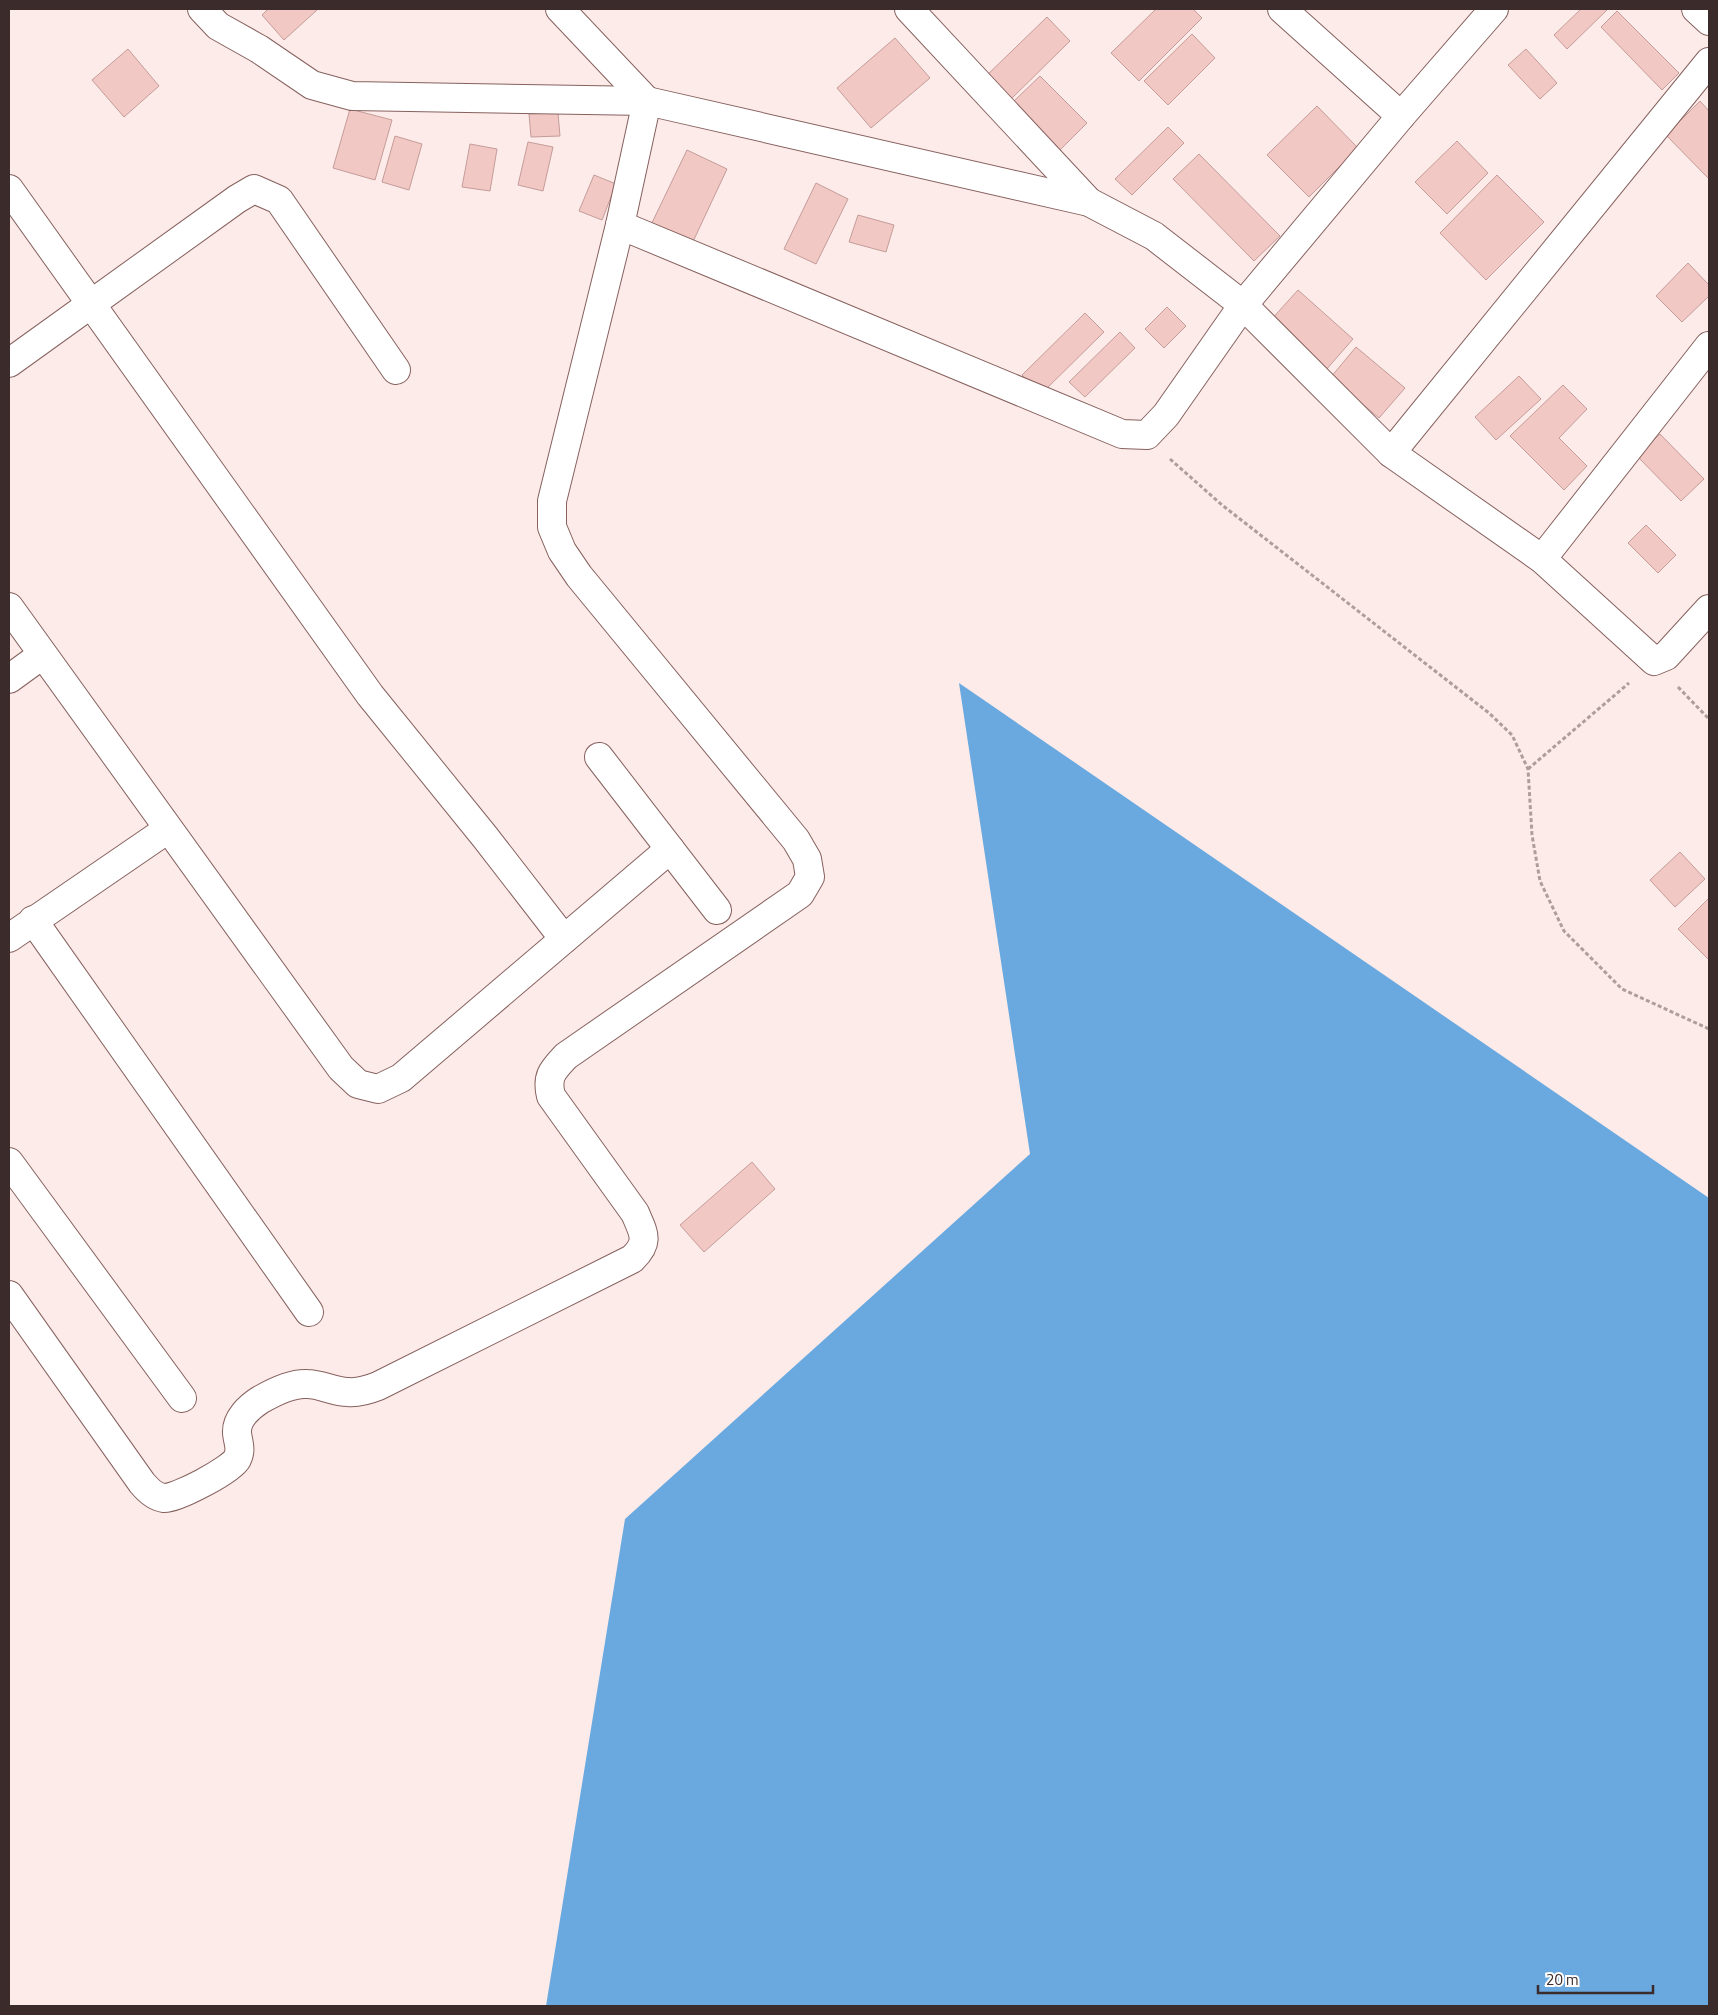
<svg xmlns="http://www.w3.org/2000/svg" width="1718" height="2015" font-family="'Titillium Web',sans-serif">
<style>
.water{fill:#69a9e0}
.building{fill:#f2c8c4;stroke:#c49c99}
.lines{fill:none;stroke-linecap:round;stroke-linejoin:round}
.minor-casing{stroke:#86615e;stroke-width:30}
.path{stroke:#ae9d9b;stroke-width:3;stroke-dasharray:4 2.5;stroke-linecap:butt}
.minor{stroke:#fff;stroke-width:28}
</style>
<rect width="100%" height="100%" fill="#fcebe9"/>
<polygon class="water" points="959,683 1709,1198 1709,2006 546,2006 625,1519 1030,1154"/>
<g class="building">
<polygon points="268,9 316,9 317,10 284,40 262,15"/>
<polygon points="1156,9 1193,9 1202,18 1139,81 1111,53"/>
<polygon points="1581,9 1608,9 1567,49 1554,35"/>
<polygon points="1617,11 1679,73 1662,90 1601,27"/>
<polygon points="1047,17 1070,41 1006,104 982,80"/>
<polygon points="1192,34 1215,58 1168,105 1144,81"/>
<polygon points="895,38 930,78 871,128 837,88"/>
<polygon points="128,49 159,86 124,117 92,80"/>
<polygon points="1526,49 1557,83 1540,99 1508,65"/>
<polygon points="1040,76 1087,123 1060,150 1013,102"/>
<polygon points="1700,101 1709,111 1709,179 1666,135"/>
<polygon points="1317,106 1358,148 1309,197 1267,155"/>
<polygon points="350,109 392,120 375,180 333,168"/>
<polygon points="558,113 560,136 531,137 529,114"/>
<polygon points="1168,127 1184,143 1132,195 1115,179"/>
<polygon points="395,136 422,144 409,190 382,182"/>
<polygon points="1457,141 1488,173 1447,214 1415,182"/>
<polygon points="528,142 553,147 543,191 518,185"/>
<polygon points="470,144 497,149 490,191 462,187"/>
<polygon points="687,150 727,169 690,248 649,229"/>
<polygon points="1199,154 1280,236 1254,261 1173,179"/>
<polygon points="594,175 616,184 602,220 579,211"/>
<polygon points="1497,175 1544,222 1486,280 1440,233"/>
<polygon points="816,183 848,199 816,264 784,249"/>
<polygon points="858,215 894,225 886,252 849,242"/>
<polygon points="1688,263 1709,285 1709,296 1682,322 1656,296"/>
<polygon points="1298,290 1353,339 1325,371 1270,321"/>
<polygon points="1167,307 1186,326 1164,348 1145,329"/>
<polygon points="1085,313 1104,332 1041,394 1022,375"/>
<polygon points="1120,332 1135,348 1085,397 1069,382"/>
<polygon points="1356,347 1405,388 1379,418 1331,377"/>
<polygon points="1519,376 1541,399 1496,440 1475,417"/>
<polygon points="1563,385 1587,409 1559,438 1587,466 1564,490 1510,436"/>
<polygon points="1660,434 1704,479 1681,501 1637,456"/>
<polygon points="1646,525 1676,555 1658,573 1628,543"/>
<polygon points="1680,852 1705,879 1675,907 1650,880"/>
<polygon points="1709,898 1709,960 1678,929"/>
<polygon points="752,1162 775,1189 704,1252 680,1225"/>
</g>
<g class="lines">
<defs>
<g id="minor">
<polyline points="202,9 218,26 259,49 312,85 352,96 647,101 1089,202 1154,236 1243,305 1401,116 1494,9"/>
<polyline points="560,9 647,101"/>
<polyline points="909,9 1089,202"/>
<polyline points="1282,9 1401,116"/>
<polyline points="1696,9 1709,21"/>
<polyline points="9,189 370,695 485,837 564,939"/>
<polyline points="620,225 1122,434 1147,435 1166,415 1243,305 1391,453 1542,559 1654,661 1666,656 1709,609"/>
<polyline points="9,363 237,199 254,189 279,200 396,370"/>
<polyline points="1391,453 1709,62"/>
<polyline points="1542,559 1709,346"/>
<polyline points="9,607 341,1068 358,1084 378,1089 401,1078 670,849"/>
<polyline points="9,679 42,655"/>
<polyline points="599,757 717,910"/>
<polyline points="33,920 309,1312"/>
<polyline points="9,938 168,829"/>
<polyline points="9,1162 182,1398"/>
<path d="M9 1295 142 1483C147 1489 155 1497 164 1498 176 1499 231 1470 237 1459 242 1449 238 1443 237 1433 236 1419 249 1407 260 1400 272 1393 292 1383 307 1384 321 1384 334 1392 348 1392 359 1393 368 1390 378 1386L632 1259C650 1242 644 1234 635 1213L551 1096C546 1076 553 1070 566 1056L800 894 810 877 807 859 796 840 579 576 562 551 552 527V501L620 225 647 101"/>
</g>
</defs>
<use href="#minor" class="minor-casing"/>
<g class="path">
<polyline points="1170,459 1222,505 1489,713 1512,735 1528,769 1532,835 1540,881 1564,931 1622,989 1709,1029"/>
<polyline points="1678,687 1709,719"/>
<polyline points="1528,769 1629,683"/>
</g>
<use href="#minor" class="minor"/>
</g>
<rect width="1718" height="2015" fill="none" stroke="#3b2b2a" stroke-width="20"/>
<path d="M1538 1985v8h115v-8" fill="none" stroke="#3b2b2a" stroke-width="2.5"/>
<text x="1546" y="1985" font-size="15" fill="#3b2b2a" stroke="#fdfdfd" stroke-width="4" paint-order="stroke">20 m</text>
</svg>
